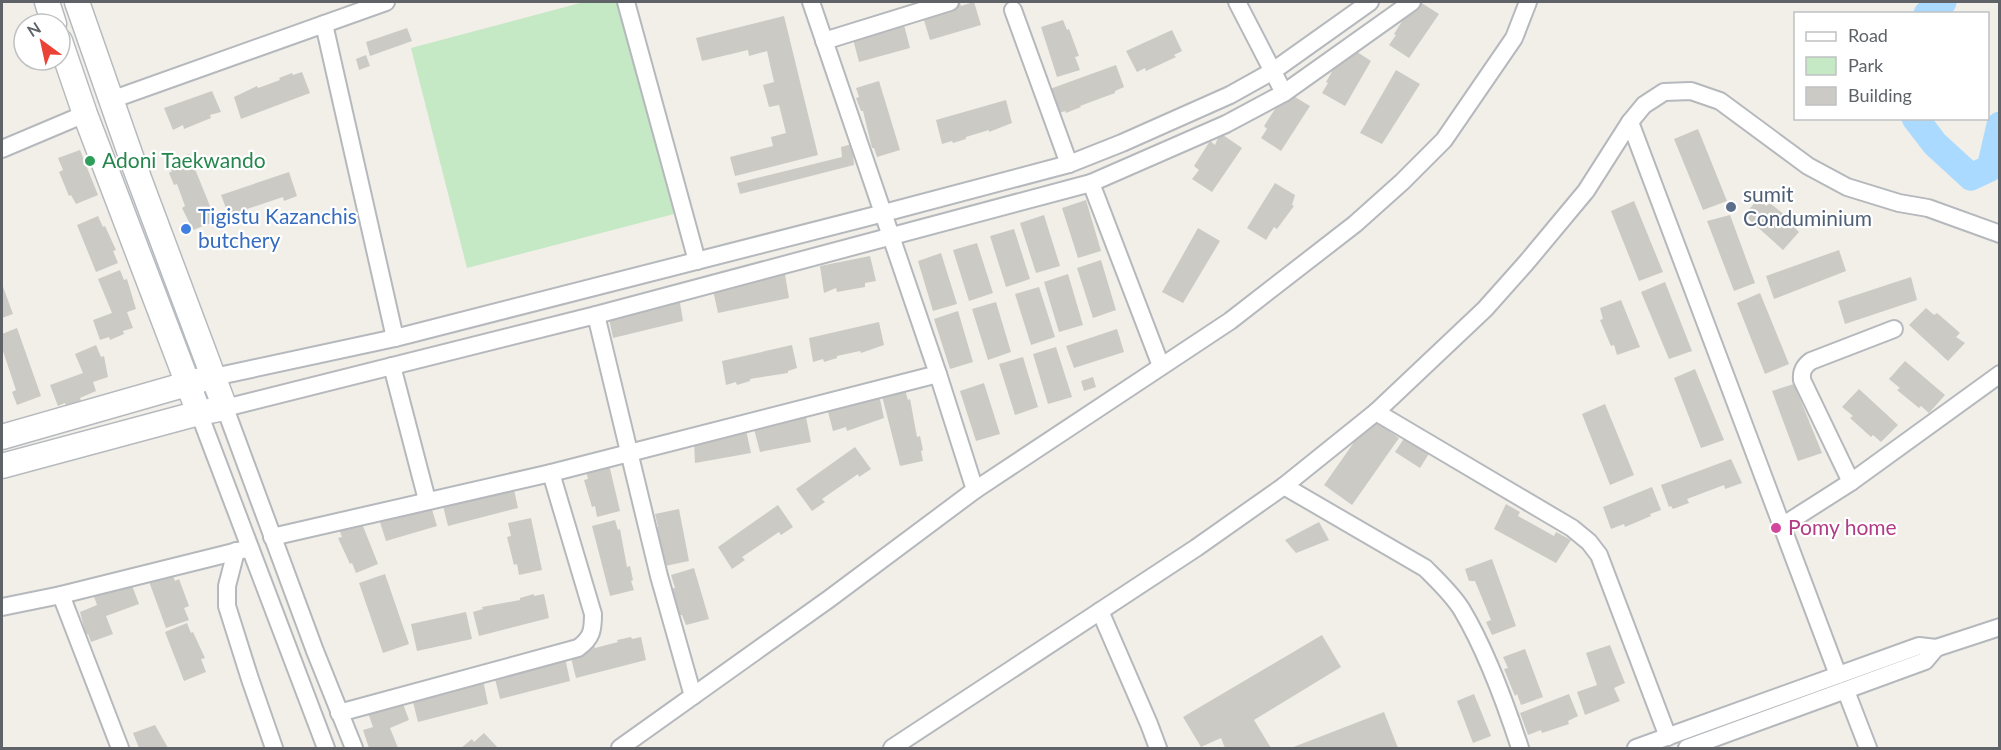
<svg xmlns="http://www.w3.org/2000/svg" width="2001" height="750" font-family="Lato,sans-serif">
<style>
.green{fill:#c5e8c5}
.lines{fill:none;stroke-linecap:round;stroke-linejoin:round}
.river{stroke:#aadaff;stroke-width:27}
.building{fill:#cccac5}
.minor-casing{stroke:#b5b8bc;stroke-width:20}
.secondary-casing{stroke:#b6babf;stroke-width:27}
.minor{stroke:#fff;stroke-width:16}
.secondary{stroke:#fff;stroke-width:24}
.leisure-dot{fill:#2e9e5b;stroke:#fff;stroke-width:2}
.service-dot{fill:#5c6f8a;stroke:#fff;stroke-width:2}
.shop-dot{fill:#3f7fe0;stroke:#fff;stroke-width:2}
.hotel-dot{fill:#d1479c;stroke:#fff;stroke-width:2}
.labels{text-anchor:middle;stroke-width:4.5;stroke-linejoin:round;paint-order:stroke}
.leisure-label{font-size:21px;fill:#27864d;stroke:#fff;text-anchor:start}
.service-label{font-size:21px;fill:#4e5e75;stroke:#fff;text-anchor:start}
.shop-label{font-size:21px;fill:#366cbe;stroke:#fff;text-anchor:start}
.hotel-label{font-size:21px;fill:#b23c85;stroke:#fff;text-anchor:start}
</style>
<rect width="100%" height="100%" fill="#f1efe8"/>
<polygon class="green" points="584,2 619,2 674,214 467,268 411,48"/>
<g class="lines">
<g class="river">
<polyline points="1927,14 1943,2"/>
<polyline points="1915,118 1935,144 1971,177 1990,168 2000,125"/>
</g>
</g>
<g class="building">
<polygon points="974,2 981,25 930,40 923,17 933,12 960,3 961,6"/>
<polygon points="1420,2 1439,14 1409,58 1389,45 1396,35 1394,34 1409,10"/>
<polygon points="784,16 818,155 735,176 730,157 773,146 771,137 786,133 779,105 769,107 763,85 774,82 767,51 749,56 748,50 702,61 696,38"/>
<polygon points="1063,20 1067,30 1069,29 1079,56 1075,57 1080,70 1057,77 1041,27"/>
<polygon points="904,25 910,48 859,62 853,39"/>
<polygon points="407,28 412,41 370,56 366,42"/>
<polygon points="1172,30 1182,51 1174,55 1176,57 1146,71 1145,68 1137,72 1126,51"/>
<polygon points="1351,48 1371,61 1345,106 1322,93 1328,83 1326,82 1340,58"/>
<polygon points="366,55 370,66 359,70 356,59"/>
<polygon points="1116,65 1124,87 1115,91 1115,93 1080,106 1081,107 1066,113 1065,111 1056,114 1047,90"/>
<polygon points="1396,70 1420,84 1382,144 1360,133"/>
<polygon points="302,72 310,93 241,119 234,97 257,86 258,88 280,80 279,78 292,73 293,75"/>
<polygon points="879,81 900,150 877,157 874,148 872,148 863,111 861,111 856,98 859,97 856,88"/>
<polygon points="212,91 221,112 210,115 211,118 184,129 183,125 173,130 164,108"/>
<polygon points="1290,94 1310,106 1281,151 1261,138 1267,129 1264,126 1281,100 1284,103"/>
<polygon points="1006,100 1012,123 989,132 989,130 966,137 966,139 953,143 952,141 942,144 936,120"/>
<polygon points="1698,129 1727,201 1703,210 1674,139"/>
<polygon points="1220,133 1242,148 1212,192 1192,179 1199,170 1194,166 1210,141 1215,145"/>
<polygon points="852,144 854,165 740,194 737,183 842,157 841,147"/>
<polygon points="80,150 98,195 76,204 71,195 69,196 59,172 63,170 58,158"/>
<polygon points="189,154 216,221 193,230 182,208 185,206 177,184 174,185 169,173 172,171 168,163"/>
<polygon points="289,172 297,196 284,201 283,197 241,211 243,215 230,219 221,195"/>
<polygon points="1275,183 1295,195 1292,205 1294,206 1277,229 1274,227 1266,240 1247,228"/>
<polygon points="1759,198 1766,206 1770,203 1792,221 1790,223 1799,232 1783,250 1744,215"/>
<polygon points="1086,200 1101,251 1078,258 1062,208"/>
<polygon points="1634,201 1663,272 1639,281 1611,211"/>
<polygon points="1044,215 1060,266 1036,273 1020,223"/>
<polygon points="1730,215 1755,283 1734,291 1707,221"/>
<polygon points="98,216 103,227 105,226 116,250 113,251 118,263 96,272 77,225"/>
<polygon points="1198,228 1220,241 1183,303 1162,292"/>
<polygon points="1014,229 1030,279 1006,287 990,236"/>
<polygon points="977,243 993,293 969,301 953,250"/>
<polygon points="1839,250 1846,271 1774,299 1766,276"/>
<polygon points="941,253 957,304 933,311 918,261"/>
<polygon points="870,256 876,281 865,283 865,287 837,292 836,288 824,293 820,266"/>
<polygon points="1101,260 1116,310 1093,318 1077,268"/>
<polygon points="120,270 124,280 127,279 136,309 127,312 133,328 123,331 124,334 110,340 109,337 100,340 93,320 112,313 98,279"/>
<polygon points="774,274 775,276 785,274 789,298 718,313 713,290"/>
<polygon points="1068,274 1083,325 1059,332 1044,282"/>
<polygon points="1911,277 1917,300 1845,324 1838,301"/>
<polygon points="1665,282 1692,351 1669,359 1641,292"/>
<polygon points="2,284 13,314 2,318"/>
<polygon points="1039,287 1055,337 1031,345 1015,294"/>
<polygon points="1760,293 1789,364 1765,374 1737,303"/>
<polygon points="679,297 683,321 613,338 608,314"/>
<polygon points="1621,300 1640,347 1617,355 1614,345 1611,346 1600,320 1603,319 1600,308"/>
<polygon points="996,302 1011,352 988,360 972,309"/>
<polygon points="1926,308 1934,315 1937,313 1960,333 1956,337 1965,343 1948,361 1909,325"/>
<polygon points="958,311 973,362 950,369 934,319"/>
<polygon points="879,322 884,345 861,353 860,351 837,356 837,358 824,362 823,359 813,362 809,338"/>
<polygon points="17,328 41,396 17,405 12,392 16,390 2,348 2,334"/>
<polygon points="1117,329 1124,352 1074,368 1066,346"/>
<polygon points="96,345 101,357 104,356 108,377 93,382 96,391 80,398 81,401 67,407 65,403 58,406 50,385 83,373 75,354"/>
<polygon points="792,345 797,368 788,371 788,373 750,379 750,381 737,385 736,382 726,385 722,361"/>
<polygon points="1056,347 1072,397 1048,404 1033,354"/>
<polygon points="1023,357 1038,407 1015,415 999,364"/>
<polygon points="1905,361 1945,395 1929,413 1921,406 1919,408 1897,390 1900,388 1889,379"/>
<polygon points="1695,369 1724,440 1701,448 1674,378"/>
<polygon points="1093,377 1096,387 1084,391 1081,381"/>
<polygon points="984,383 1000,434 976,441 960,391"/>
<polygon points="1794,384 1822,453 1798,461 1772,391"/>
<polygon points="1859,389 1898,425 1881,442 1873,435 1871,437 1850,418 1853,416 1842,407"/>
<polygon points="905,390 908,400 910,399 917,437 920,436 923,450 921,451 923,461 900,466 882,396"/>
<polygon points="879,395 884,418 847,431 846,427 833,431 827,408"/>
<polygon points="1605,404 1634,475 1610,485 1582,414"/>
<polygon points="792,417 793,420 806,417 811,442 760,452 754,429"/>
<polygon points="1371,418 1399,438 1352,505 1324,485"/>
<polygon points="746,430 751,453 695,463 694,440"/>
<polygon points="1405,437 1430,452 1420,468 1395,452"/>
<polygon points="855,447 871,469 859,477 858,474 822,499 825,502 812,511 796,489"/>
<polygon points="1731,459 1742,483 1725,489 1724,485 1687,499 1689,503 1673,509 1671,506 1669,507 1661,485"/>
<polygon points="608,460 620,511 597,517 595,506 592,507 584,480 588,479 585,466"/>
<polygon points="513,485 518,508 448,526 442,502"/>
<polygon points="1652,487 1661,510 1650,514 1651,516 1625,527 1624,524 1611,529 1603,507"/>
<polygon points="430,503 437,526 386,541 379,519"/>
<polygon points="1506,504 1520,512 1518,516 1554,536 1556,532 1571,540 1556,563 1494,529"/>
<polygon points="778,505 793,527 781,535 779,532 742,557 745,560 732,569 718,547"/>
<polygon points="679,509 689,561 665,566 663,555 661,555 654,528 658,527 655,514"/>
<polygon points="359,516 378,564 356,573 352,563 350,564 338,538 342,537 337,524"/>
<polygon points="531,518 542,570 519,575 517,564 514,565 507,537 511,536 508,523"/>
<polygon points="615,520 618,530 620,529 627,567 630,566 633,580 631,581 634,590 610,596 592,526"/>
<polygon points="1319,522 1329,540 1296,553 1285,540"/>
<polygon points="1492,559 1516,626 1492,635 1486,622 1491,620 1475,581 1469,581 1465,569"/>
<polygon points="170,568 175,581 179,579 189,606 184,608 189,620 166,628 147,576"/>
<polygon points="694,568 709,619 686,625 682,615 680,615 671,589 675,588 671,575"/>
<polygon points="385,574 409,644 383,653 359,583"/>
<polygon points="130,580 139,604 106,616 113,634 91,642 88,634 86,635 80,612 97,605 93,594"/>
<polygon points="534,594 534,596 544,594 549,618 479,636 473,612 483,609 482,607 520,600 520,598"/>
<polygon points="466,612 472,639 417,651 411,624"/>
<polygon points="187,623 191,633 193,632 205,658 201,659 206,672 184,681 165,632"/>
<polygon points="1322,635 1341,667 1254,720 1271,748 1225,748 1221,738 1201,747 1183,717"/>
<polygon points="631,637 632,639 641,637 646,660 576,678 570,654 594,646 595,648 618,642 617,640"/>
<polygon points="1610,645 1625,683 1614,688 1620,701 1585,715 1577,692 1597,685 1586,653"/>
<polygon points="1525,649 1543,697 1521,705 1517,694 1515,696 1504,669 1508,668 1503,657"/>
<polygon points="565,658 570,681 500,699 494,675"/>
<polygon points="483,680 488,704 418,722 412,698"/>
<polygon points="1474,694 1491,736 1473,743 1457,701"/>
<polygon points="1569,694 1578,716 1568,721 1569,724 1542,733 1541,730 1528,735 1520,713"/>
<polygon points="400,696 409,720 390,728 398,748 369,748 363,730 373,727 366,707"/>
<polygon points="1384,712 1398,748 1291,748"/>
<polygon points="155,725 168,748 139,748 133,733"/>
<polygon points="484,733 498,748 461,748 472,739 474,742"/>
</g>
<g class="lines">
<defs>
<g id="minor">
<polyline points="626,2 697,261"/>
<polyline points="1237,2 1284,93"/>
<polyline points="1013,10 1069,164"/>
<polyline points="324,24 395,338"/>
<polyline points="824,41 950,2"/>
<polyline points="111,100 386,2"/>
<polyline points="1630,122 1838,675"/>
<polyline points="2,149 85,114"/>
<polyline points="1091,183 1161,366"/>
<polyline points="596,315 659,576 693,696"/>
<polyline points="392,366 427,500"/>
<polyline points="938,374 975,490"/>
<polyline points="214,377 395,338 884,213 1069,164 1122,143 1230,95 1273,71 1370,2"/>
<polyline points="1376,412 1572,528 1589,542 1599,555 1668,737"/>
<polyline points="199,413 326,748"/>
<path d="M1851 482 1802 380C1801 371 1804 366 1811 361L1894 329"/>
<path d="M1284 486 1425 568C1438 581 1453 595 1462 610 1487 652 1505 702 1520 748"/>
<polyline points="1782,526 1851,482 2000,374"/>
<polyline points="272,537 551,473 938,374 811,2"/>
<polyline points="236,551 227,586 227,606 250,679 274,748"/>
<polyline points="61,595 120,748"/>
<polyline points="2,607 61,595 250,548"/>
<polyline points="1100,611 1149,724 1158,748"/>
<polyline points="1846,691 1868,748"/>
<path d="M339 713 578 648C592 638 593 630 593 614L551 473"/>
<polyline points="354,748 315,651 225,408 596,315 1091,183 1226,124 1284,93 1412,2"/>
<polyline points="620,748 829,599 975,490 1230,321 1355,224 1402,182 1444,140 1514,38 1528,2"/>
<polyline points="892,748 1196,548 1284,486 1376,412 1485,309 1526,263 1586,191 1630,122 1644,105 1664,92 1691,91 1720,101 1808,166 1847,187 1899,203 1928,208 2000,234"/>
<polyline points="1636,748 1919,646 1936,648 2000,627"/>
<polyline points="1687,748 1925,661 1936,648"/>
</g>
<g id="secondary">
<polyline points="47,2 54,24"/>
<polyline points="60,41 85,114 199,413"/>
<polyline points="2,437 201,380"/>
<polyline points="2,466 199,413 225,408 134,165 77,2"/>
</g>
</defs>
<use href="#minor" class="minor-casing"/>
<use href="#secondary" class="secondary-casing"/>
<use href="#minor" class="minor"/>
<use href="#secondary" class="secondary"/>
</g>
<circle class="leisure-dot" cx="90" cy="161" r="6"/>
<circle class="service-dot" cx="1731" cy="207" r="6"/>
<circle class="shop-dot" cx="186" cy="229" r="6"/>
<circle class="hotel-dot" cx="1776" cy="528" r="6"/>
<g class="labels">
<g class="leisure-label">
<text x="102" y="168">Adoni Taekwando</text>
</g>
<g class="service-label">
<text x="1743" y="202">sumit<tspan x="1743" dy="24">Conduminium</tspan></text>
</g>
<g class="shop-label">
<text x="198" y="224">Tigistu Kazanchis<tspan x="198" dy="24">butchery</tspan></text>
</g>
<g class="hotel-label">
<text x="1788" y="535">Pomy home</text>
</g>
</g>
<rect width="2001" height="750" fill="none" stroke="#5f6368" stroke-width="6"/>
<rect x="1794" y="12" width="195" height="108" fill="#ffffff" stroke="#bfc1c3" stroke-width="1.5"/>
<rect x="1806" y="32" width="30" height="9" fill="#ffffff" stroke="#bfc1c3" stroke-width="1.5"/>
<text x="1848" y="42" font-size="18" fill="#5f6368">Road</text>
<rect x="1806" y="57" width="30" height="18" fill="#c5e8c5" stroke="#bfc1c3" stroke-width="1.5"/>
<text x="1848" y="72" font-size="18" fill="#5f6368">Park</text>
<rect x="1806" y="87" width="30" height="18" fill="#cccac5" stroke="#bfc1c3" stroke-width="1.5"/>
<text x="1848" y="102" font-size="18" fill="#5f6368">Building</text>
<g transform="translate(42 42) rotate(327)"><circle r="28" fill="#ffffff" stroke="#bfc1c3" stroke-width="1.5"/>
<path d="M0-4.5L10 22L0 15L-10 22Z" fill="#ea4335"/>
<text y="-9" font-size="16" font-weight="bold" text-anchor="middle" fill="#5f6368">N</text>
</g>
</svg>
